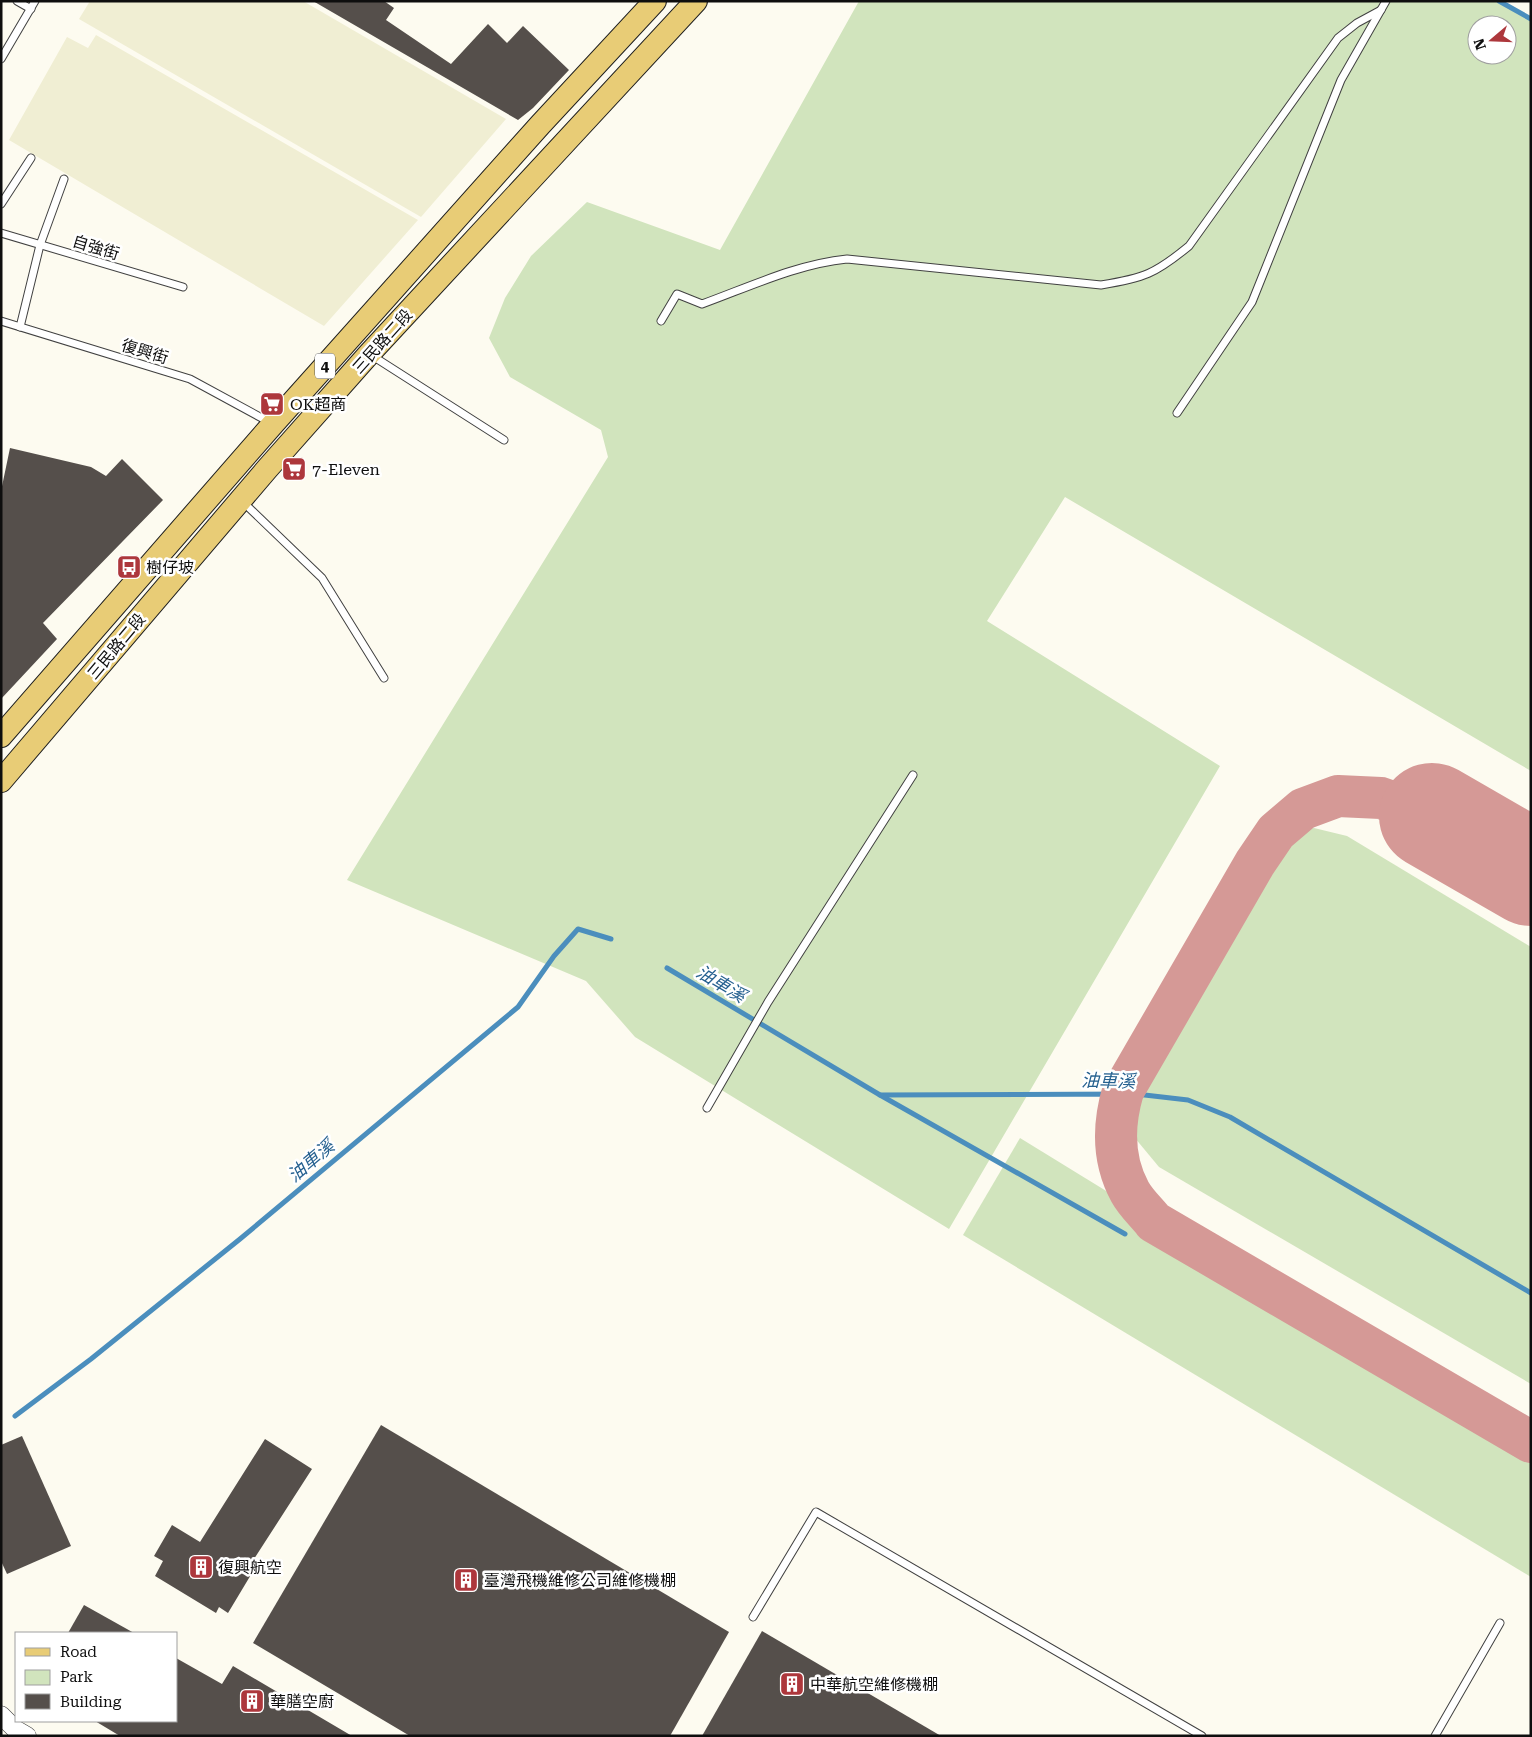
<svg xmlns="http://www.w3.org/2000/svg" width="1532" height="1737" font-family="'Roboto Serif','Noto Sans TC',serif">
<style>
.farmland{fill:#f0eed3}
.green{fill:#d1e4bd;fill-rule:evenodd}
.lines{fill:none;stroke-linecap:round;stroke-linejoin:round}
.stream{stroke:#4b8ebd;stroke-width:5}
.taxiway{stroke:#d59996;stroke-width:42}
.runway{stroke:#d59996;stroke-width:106}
.building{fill:#554f4b}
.service-casing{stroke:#414141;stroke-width:9}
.tertiary-casing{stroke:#414141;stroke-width:19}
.primary-casing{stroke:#1f1f1f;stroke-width:24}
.service{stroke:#fff;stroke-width:7}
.tertiary{stroke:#fff;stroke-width:18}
.primary{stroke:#e8cc76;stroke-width:22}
.labels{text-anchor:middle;stroke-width:5;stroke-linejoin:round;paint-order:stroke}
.shield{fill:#fff;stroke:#565656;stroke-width:1}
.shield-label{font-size:15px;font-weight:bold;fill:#0e0e0e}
.street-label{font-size:16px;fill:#0e0e0e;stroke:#fff}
.poi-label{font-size:16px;fill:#0e0e0e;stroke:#fff;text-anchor:start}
.water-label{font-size:18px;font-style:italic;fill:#266190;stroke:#fff}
</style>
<rect width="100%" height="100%" fill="#fdfbf0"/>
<g class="farmland">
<polygon points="90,1 303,1 506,119 421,217 79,19"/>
<polygon points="96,35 418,220 324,326 9,140 67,37 88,48"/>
</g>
<g class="green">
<path d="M859 1H1499L1531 20V771L1065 497 987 621 1220 766 949 1229 635 1037 586 981 347 880 608 457 601 430 510 377 489 338 505 298 531 256 587 202 720 250ZM1477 25H1507V55H1477Z"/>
<polygon points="1314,828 1347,836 1531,947 1531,1384 1159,1167 1115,1114 1117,1071 1244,854 1276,832"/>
<polygon points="1020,1138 1531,1452 1531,1577 963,1235"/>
</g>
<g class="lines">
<g class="stream">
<polyline points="1499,1 1531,19"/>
<polyline points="667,968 880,1095 1136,1094 1188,1100 1230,1117 1531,1293"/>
<polyline points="880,1095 1125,1234"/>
<polyline points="15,1416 91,1359 240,1239 518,1007 554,956 578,929 611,939"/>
</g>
<path class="taxiway" d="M1432 816 1381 798 1338 796 1303 809 1276 832 1255 863 1123 1091C1113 1125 1112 1159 1130 1192 1136 1203 1147 1213 1154 1222L1531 1442"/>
<polyline class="runway" points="1432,816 1531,873"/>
</g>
<g class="building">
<polygon points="313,1 384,1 394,8 386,20 451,64 488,24 507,43 523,26 569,70 533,108 518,120"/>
<polygon points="10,448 91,467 106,476 122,459 163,500 43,623 57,639 1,699 1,491"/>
<polygon points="381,1425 729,1632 670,1736 410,1736 253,1643"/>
<polygon points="22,1436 71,1546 7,1574 1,1561 1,1445"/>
<polygon points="265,1439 312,1469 247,1570 252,1573 228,1613 219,1607 216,1613 155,1576 163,1561 154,1556 172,1525 200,1542"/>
<polygon points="84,1605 134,1633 68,1633"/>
<polygon points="762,1631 941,1736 702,1736"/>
<polygon points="176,1658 222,1684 233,1666 352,1736 120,1736 95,1721 176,1721"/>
</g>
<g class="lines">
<defs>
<g id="service">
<polyline points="17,1 31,9"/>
<polyline points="1,59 35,1"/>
<polyline points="1,204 31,158"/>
<polyline points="1,233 183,287"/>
<polyline points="1,321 190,379 271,423"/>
<path d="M661 321 677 294 702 304C749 287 797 264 847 259L1101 285C1144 278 1155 274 1189 246L1338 38 1357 23 1381 10"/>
<polyline points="20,327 40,245 64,179"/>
<polyline points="371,355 504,440"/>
<polyline points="1177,413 1252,302 1341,80 1386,1"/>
<polyline points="243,502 322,578 384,678"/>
<polyline points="707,1108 768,1002 913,775"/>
<polyline points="753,1617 816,1512 1202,1736"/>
<polyline points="1435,1736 1500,1623"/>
</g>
<polyline id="tertiary" points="1,1715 15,1729 27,1736"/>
<g id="primary">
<polyline points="1,736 273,424 540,125 655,1"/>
<polyline points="1,781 267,469 369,354 696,1"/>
</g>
</defs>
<use href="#service" class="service-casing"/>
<use href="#tertiary" class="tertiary-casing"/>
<use href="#primary" class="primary-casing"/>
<use href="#service" class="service"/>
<use href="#tertiary" class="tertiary"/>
<use href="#primary" class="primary"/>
</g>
<defs>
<symbol id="supermarket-square" viewBox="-11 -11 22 22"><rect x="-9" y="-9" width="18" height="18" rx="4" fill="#ad373c" stroke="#fff"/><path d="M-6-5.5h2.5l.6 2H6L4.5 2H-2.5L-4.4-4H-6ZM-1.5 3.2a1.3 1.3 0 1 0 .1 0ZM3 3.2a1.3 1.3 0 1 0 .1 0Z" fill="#fff"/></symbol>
<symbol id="bus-square" viewBox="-11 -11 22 22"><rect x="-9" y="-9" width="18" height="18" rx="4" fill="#ad373c" stroke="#fff"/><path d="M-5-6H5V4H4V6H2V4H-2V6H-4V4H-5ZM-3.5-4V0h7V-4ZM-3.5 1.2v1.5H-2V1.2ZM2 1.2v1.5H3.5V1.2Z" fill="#fff"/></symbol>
<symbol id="building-square" viewBox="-11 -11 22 22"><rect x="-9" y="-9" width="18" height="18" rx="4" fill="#ad373c" stroke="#fff"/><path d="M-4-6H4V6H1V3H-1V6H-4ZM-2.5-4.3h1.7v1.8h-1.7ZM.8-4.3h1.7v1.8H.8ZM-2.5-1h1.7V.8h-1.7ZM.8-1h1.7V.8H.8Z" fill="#fff"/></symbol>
</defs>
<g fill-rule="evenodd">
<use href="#supermarket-square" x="258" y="390" width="28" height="28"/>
<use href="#supermarket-square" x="280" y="455" width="28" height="28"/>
<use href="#bus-square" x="115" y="553" width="28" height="28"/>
<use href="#building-square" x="187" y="1553" width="28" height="28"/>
<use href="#building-square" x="452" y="1566" width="28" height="28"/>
<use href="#building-square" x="778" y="1670" width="28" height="28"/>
<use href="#building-square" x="238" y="1687" width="28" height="28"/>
</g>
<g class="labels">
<rect class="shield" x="315" y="353.5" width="20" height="25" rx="4"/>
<g class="shield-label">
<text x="325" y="371">4</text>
</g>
<g class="street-label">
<text transform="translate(96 247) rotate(17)" y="6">自強街</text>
<text transform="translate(382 341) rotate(-48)" y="6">三民路二段</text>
<text transform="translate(145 351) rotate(17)" y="6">復興街</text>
<text transform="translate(116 646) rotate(-50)" y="6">三民路二段</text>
</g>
<g class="poi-label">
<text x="290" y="410">OK超商</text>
<text x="312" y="475">7-Eleven</text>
<text x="146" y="573">樹仔坡</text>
<text x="218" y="1573">復興航空</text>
<text x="484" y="1586">臺灣飛機維修公司維修機棚</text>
<text x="810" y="1690">中華航空維修機棚</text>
<text x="270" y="1707">華膳空廚</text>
</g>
<g class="water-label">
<text transform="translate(721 984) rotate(31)" y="6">油車溪</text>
<text transform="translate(1108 1081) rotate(1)" y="6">油車溪</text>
<text transform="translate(311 1161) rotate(-40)" y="6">油車溪</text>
</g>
</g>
<rect width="1532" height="1737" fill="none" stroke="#0e0e0e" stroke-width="5"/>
<rect x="15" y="1632" width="162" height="90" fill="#ffffff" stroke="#9f9f9f"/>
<rect x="25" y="1648" width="25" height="8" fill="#e8cc76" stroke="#9f9f9f"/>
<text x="60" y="1657" font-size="15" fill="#0e0e0e">Road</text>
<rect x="25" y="1670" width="25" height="15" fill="#d1e4bd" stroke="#9f9f9f"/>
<text x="60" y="1682" font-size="15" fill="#0e0e0e">Park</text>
<rect x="25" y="1694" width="25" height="15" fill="#554f4b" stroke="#9f9f9f"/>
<text x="60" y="1707" font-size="15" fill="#0e0e0e">Building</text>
<g transform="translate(1492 40) rotate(251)"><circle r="24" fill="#ffffff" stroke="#9f9f9f"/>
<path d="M0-4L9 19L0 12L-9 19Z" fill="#ad373c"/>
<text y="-8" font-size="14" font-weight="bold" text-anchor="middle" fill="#0e0e0e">N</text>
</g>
</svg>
